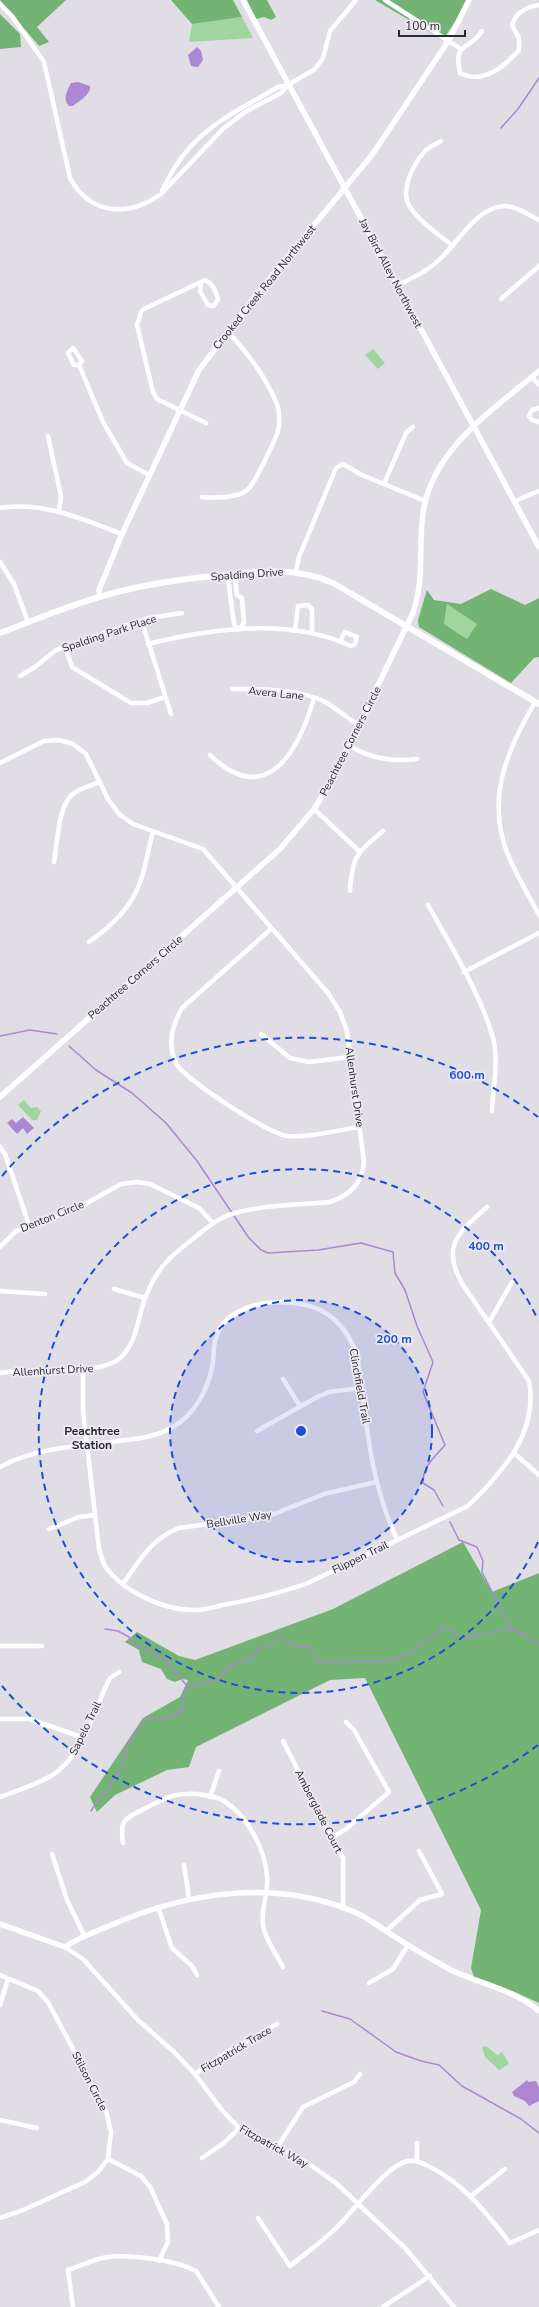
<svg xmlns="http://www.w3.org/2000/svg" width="539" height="2307" font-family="'Nunito Sans',sans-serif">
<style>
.green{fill:#a1d5a0}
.forest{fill:#73b373;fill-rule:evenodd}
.water{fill:#ac88d2}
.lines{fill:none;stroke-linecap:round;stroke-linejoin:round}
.stream{stroke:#ac88d2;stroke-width:1.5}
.minor{stroke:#fff;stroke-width:4.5}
.tertiary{stroke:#fff;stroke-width:5.5}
.secondary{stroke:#fff;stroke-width:6}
.ring{fill:none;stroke:#1d4ed8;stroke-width:2;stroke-dasharray:7 5}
.labels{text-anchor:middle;stroke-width:3.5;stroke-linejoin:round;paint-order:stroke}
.street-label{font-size:11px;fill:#2b2a2d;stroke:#eeeaf3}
.neighbourhood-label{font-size:12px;font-weight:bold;fill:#2b2a2d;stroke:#eeeaf3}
.centre{fill:#1d4ed8;stroke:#eeeaf3;stroke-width:2}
.ring-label{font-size:12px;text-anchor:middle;font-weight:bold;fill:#1d4ed8;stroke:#eeeaf3;stroke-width:3.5;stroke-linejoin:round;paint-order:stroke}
</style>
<rect width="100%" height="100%" fill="#e0dde5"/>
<g class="green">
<polygon points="242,17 253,38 189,42 192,24"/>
<polygon points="373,349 385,363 378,369 365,355"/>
<polygon points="447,604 478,624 467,639 444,624"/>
<polygon points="24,1100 31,1108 37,1107 41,1111 37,1120 32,1120 18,1105"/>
<polygon points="486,2046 497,2055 502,2052 509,2064 499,2070 485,2057 482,2047"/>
</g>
<g class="forest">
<polygon points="0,0 66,0 37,27 49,42 39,46"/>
<polygon points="171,0 233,0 242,17 192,24"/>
<polygon points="247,0 267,0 276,17 271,20 264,17 256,19"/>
<polygon points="375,0 469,0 443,40"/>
<polygon points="0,14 20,34 21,47 0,49"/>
<path d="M491 589 525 605 539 598V657L534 658 511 683 419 627 418 620 427 590 434 600 461 604ZM447 604 477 624 467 639 444 624Z"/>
<polygon points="463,1542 492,1592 539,1573 539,2003 515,1992 474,1977 471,1968 481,1910 365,1678 330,1680 196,1747 189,1767 167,1770 115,1795 97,1812 90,1797 143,1718 180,1697 188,1680 182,1679 175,1682 167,1679 161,1669 142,1662 139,1650 125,1642 137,1632 179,1656 195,1660 333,1609"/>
</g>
<g class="water">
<polygon points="197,47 201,51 203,60 198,67 191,66 188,55"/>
<path d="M78 82 90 86C91 95 79 101 73 106H69C62 99 67 91 71 83Z"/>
<polygon points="23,1117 34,1128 27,1134 23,1128 17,1134 7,1123 12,1119 16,1123"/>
<polygon points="527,2080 528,2082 536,2081 539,2087 539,2101 529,2106 525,2101 514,2096 512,2092"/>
</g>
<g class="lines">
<g class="stream">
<polyline points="501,128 518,109 539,78"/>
<polyline points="0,1036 30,1030 57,1034"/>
<path d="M69 1046 96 1070 132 1093 166 1123 197 1161 249 1238 261 1250 268 1253 318 1250 361 1243 393 1252 395 1273 405 1290 417 1326 433 1362 423 1392 445 1445C435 1457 423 1465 423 1483L434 1490 443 1506"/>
<polyline points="450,1522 459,1540 477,1547 483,1561 482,1572 511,1629"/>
<polyline points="105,1629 118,1631 129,1637 136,1646 148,1649 156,1657 165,1659 187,1686"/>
<polyline points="187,1686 217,1680 228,1667 252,1658 259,1648 269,1647 280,1636 295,1647 311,1647 319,1662 390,1661 412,1652 443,1627 449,1628 461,1638 511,1629 539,1643"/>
<polyline points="91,1811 100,1797 108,1791 113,1777 118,1775 129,1743 144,1720 149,1718 165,1719 181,1711 187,1686"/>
<polyline points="322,2011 350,2019 396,2052 421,2061 439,2065 462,2086 521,2119 539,2133"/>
</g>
<g class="minor">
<polyline points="385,0 461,49"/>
<path d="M0 4 12 16 44 62 70 178C91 216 129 217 161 194L223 129 245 112 281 93 288 85"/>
<path d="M482 31C469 52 453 40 460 73 483 85 504 67 519 50V38L512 25C516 12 526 7 539 5"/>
<path d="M441 141C436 144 429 147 425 151 414 163 399 191 410 207 420 222 439 235 453 246"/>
<path d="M162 191C189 132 225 118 278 87L288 85 315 69 323 58 330 31 356 0"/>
<path d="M204 280C213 283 216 291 218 300L213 306 208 305 200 291 201 282Z"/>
<polyline points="201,282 144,309 141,312 137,325 153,392 157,399 206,423"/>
<path d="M398 285C412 278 428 271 440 259 459 242 476 207 505 206 516 206 529 215 539 220"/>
<polyline points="501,299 539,266"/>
<polygon points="73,348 82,361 79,365 74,365 68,353"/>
<polyline points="79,365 103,422 127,463 149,475"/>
<polyline points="532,377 539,385"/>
<polyline points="539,408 532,410 529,416 532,420 539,422"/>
<polyline points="48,436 61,496 59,511"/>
<polyline points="384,484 406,433 413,427"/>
<path d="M202 497C215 498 235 498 246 491 254 486 273 444 277 434 280 426 280 413 277 404 266 377 247 352 227 331"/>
<polyline points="515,501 539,491"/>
<path d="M0 508C43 501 82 519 122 534"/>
<polyline points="0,562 14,584 28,622"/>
<polyline points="296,571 299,557 336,468 343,464 362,475 425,501"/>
<polygon points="231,574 235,577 237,595 242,598 244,623 238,630 234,624 228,578"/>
<polyline points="142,622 171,714"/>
<polyline points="295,631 298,606 308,605 312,609 312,633"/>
<path d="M148 644C213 628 289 618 351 646L355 644 357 637 345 632 340 641"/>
<polyline points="65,647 72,667 131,703 147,703 165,697"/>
<polyline points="20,676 35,667 56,650 149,618 182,613"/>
<path d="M232 689C260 689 302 689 327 703 338 710 349 719 360 726"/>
<path d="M535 702C505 755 483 804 512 864 520 881 530 898 539 915"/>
<path d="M350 746C371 759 393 762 417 759"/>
<path d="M210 755C267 810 299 750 314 698"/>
<path d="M0 763 44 741 59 740 73 744 86 754 108 799 119 814 133 824 203 849 328 993 340 1012 347 1031 364 1162C362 1184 350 1195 330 1202 300 1205 248 1205 222 1218 210 1224 199 1234 188 1243 167 1259 156 1271 146 1296 137 1317 138 1343 119 1359 96 1377 31 1367 0 1373"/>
<polyline points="314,809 359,851"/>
<path d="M54 862C57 845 58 812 69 798 76 789 90 786 100 782"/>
<path d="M350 891C352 856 357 853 383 831"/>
<path d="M428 905C449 942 482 997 493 1038 499 1060 493 1088 492 1111"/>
<path d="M271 929 182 1008C172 1026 167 1044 176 1063 185 1080 269 1134 287 1136 309 1138 338 1130 360 1127"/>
<path d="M89 942C109 928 130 909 139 885 146 869 148 849 153 832"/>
<polyline points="464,972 539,933"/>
<polyline points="261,1034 290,1058 309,1062 350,1057"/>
<polyline points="0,1147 5,1154 29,1225"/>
<polyline points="0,1247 16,1231 78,1208 121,1184 137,1182 150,1184 199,1208 213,1223"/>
<polyline points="114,1289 145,1298"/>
<polyline points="0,1291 45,1294"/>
<polyline points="489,1322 512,1282"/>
<path d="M83 1369V1411L99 1549C101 1554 102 1561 105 1566 123 1592 165 1611 196 1610 205 1610 214 1607 223 1605 252 1600 280 1593 308 1583L468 1506C502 1473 539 1432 529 1381L463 1285C440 1246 459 1232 487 1207"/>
<polyline points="283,1379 300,1406"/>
<polyline points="257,1431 317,1397 329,1392 361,1388"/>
<polyline points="514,1453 539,1475"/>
<path d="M0 1467C36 1447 78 1447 118 1441 137 1439 156 1437 173 1427 194 1415 207 1391 212 1368 214 1359 213 1350 215 1341 224 1304 271 1299 301 1304 330 1309 346 1327 357 1354 366 1416 369 1481 397 1539"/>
<polyline points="49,1529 79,1517 95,1515"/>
<path d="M123 1584C139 1561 152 1538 179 1528L269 1516 324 1494 376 1482"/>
<polyline points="0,1646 42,1646"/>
<polyline points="0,1719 29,1719 82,1737"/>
<polyline points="283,1741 343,1858 343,1908"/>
<path d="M0 1797C17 1791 35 1785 51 1776 83 1757 94 1709 110 1678L119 1672"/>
<polyline points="210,1797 219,1771"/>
<polyline points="333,1837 346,1829 389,1792 354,1730 346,1722"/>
<path d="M123 1843C119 1819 126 1818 146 1808 158 1802 171 1794 186 1794 197 1793 215 1796 224 1801 247 1815 265 1849 267 1876 269 1893 259 1913 264 1930 268 1943 277 1956 283 1967"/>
<polyline points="52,1854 67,1900 85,1937"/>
<polyline points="184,1865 189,1899"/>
<polyline points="158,1907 172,1948 192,1966 197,1975"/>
<polyline points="386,1931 420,1900 442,1894 419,1851"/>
<polyline points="65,1947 83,1959 137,2019 175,2053 195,2074 221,2109 239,2128 306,2162 336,2183 406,2249 454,2307"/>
<polyline points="0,1975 38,1991 48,2002 106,2111 111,2132 108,2159 98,2172 85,2182 23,2210 0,2218"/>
<polyline points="369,1983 393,1969 408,1945"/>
<polyline points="0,2005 8,1979"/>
<polyline points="195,2074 224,2054 277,2024"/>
<polyline points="0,2120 37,2128"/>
<polyline points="278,2146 303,2107 354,2082 360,2074"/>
<polyline points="202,2158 225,2142 239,2128"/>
<polyline points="108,2159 141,2176 150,2187 167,2224 168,2242 159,2261"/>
<polyline points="417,2161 417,2143"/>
<polyline points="471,2196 505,2169"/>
<path d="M258 2218 290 2266C306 2253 322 2242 337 2227 354 2211 386 2165 408 2161 416 2160 422 2163 428 2166 464 2183 486 2213 510 2243L539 2230"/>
<path d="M73 2307 68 2270C81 2266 94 2259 107 2257 131 2254 175 2260 196 2271L219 2307"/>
<polyline points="383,2307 430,2276"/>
</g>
<g class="tertiary">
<polyline points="243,0 539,547"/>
<polyline points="266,283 372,155 449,40 469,0"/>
<polyline points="100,597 99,590 122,534 199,370 261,289"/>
<path d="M0 1097 280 849 314 809 331 782 413 613C425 576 418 550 423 513 432 449 493 410 539 371"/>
<path d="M0 1924 65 1947C78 1937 96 1932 111 1925 188 1892 273 1879 352 1911 365 1916 375 1924 386 1931 407 1945 429 1958 451 1970 480 1984 515 1990 539 2011"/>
</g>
<path class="secondary" d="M0 633C42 617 85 599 130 589 160 582 192 578 223 575 262 571 296 567 333 583L539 704"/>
</g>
<circle cx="301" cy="1431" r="131" fill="#1d4ed8" fill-opacity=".12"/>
<g class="ring">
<circle cx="301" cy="1431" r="131"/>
<path d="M538 1542A262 262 0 1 1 538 1320"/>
<path d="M538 1745A393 393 0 0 1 2 1686M2 1176A393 393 0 0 1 538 1117"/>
</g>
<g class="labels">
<g class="street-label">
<text transform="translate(391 273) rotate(62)" y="4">Jay Bird Alley Northwest</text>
<text transform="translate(264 287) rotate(-51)" y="4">Crooked Creek Road Northwest</text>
<text transform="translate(247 574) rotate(-4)" y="4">Spalding Drive</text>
<text transform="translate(109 633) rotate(-18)" y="4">Spalding Park Place</text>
<text transform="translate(276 693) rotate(6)" y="4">Avera Lane</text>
<text transform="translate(350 741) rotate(-63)" y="4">Peachtree Corners Circle</text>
<text transform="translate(135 977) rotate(-41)" y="4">Peachtree Corners Circle</text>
<text transform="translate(355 1087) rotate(82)" y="4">Allenhurst Drive</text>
<text transform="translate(52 1216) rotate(-22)" y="4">Denton Circle</text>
<text transform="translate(53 1370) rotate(-3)" y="4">Allenhurst Drive</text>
<text transform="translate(360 1386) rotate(80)" y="4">Clinchfield Trail</text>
<text transform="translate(239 1519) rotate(-9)" y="4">Bellville Way</text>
<text transform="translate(360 1557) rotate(-26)" y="4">Flippen Trail</text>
<text transform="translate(85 1728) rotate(-64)" y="4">Sapelo Trail</text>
<text transform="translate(319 1811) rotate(63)" y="4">Amberglade Court</text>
<text transform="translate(236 2049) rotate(-31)" y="4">Fitzpatrick Trace</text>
<text transform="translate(90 2081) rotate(63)" y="4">Stilson Circle</text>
<text transform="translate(274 2146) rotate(29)" y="4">Fitzpatrick Way</text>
</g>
<g class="neighbourhood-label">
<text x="92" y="1435">Peachtree<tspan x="92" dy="14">Station</tspan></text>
</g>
</g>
<circle cx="301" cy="1431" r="6" class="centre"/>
<g class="ring-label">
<text x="467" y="1079">600 m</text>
<text x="486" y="1250">400 m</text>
<text x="394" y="1343">200 m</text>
</g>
<path d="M399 30v6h66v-6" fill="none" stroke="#2b2a2d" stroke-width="2"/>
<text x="405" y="30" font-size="12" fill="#2b2a2d" stroke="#eeeaf3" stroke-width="3" paint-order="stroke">100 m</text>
</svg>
